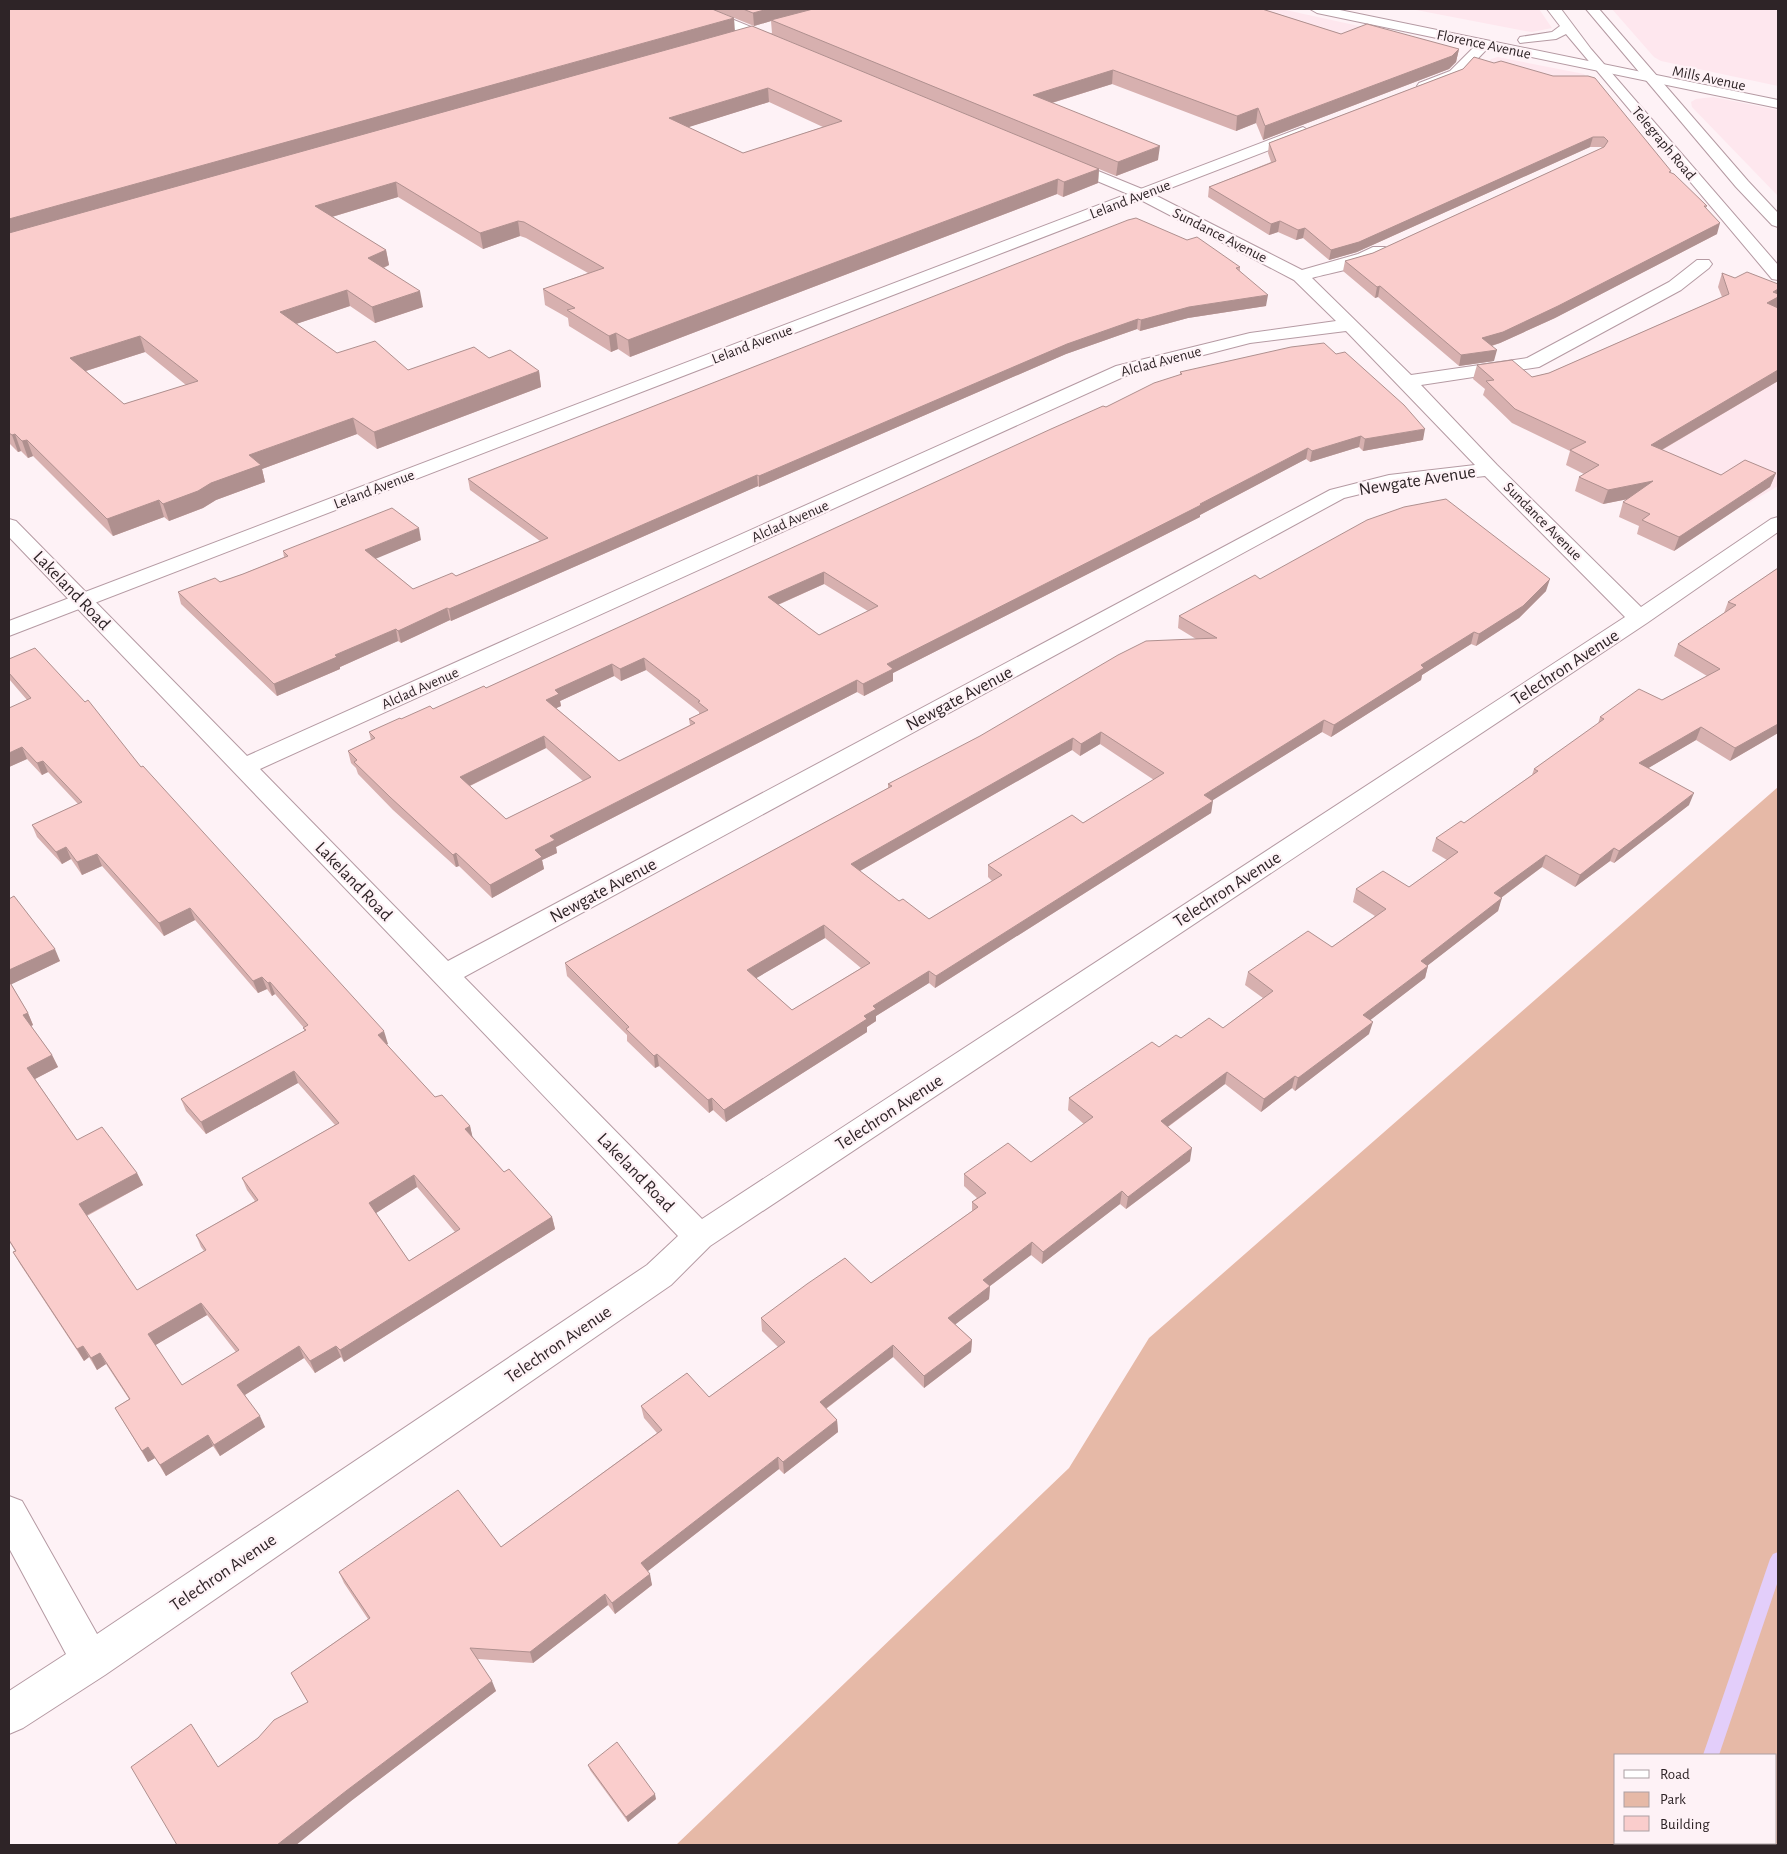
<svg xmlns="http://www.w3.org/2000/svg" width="1787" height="1854" font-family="'Alegreya Sans',sans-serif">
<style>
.built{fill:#fee7ee}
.green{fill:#e6b9a7;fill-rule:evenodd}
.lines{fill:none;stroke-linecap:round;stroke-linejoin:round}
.stream{fill:#e3cefa;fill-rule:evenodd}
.street-casing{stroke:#b59aa3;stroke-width:2}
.secondary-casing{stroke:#b59aa3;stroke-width:2}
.primary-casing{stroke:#b59aa3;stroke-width:2}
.street{fill:#fff;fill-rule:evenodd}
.secondary{fill:#fff;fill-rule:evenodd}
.primary{fill:#fff;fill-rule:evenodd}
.wall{fill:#d7b0af;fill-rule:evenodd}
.shaded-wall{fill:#af908f}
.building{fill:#facdcc;stroke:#af908f;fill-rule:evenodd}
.labels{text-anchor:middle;stroke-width:4.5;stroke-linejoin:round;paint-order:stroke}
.far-street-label{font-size:15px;fill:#2e2427;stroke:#fef2f6}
.street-label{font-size:18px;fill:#2e2427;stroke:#fef2f6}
</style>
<rect width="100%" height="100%" fill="#fef2f6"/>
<g class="built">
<polygon points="1234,9 1281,9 1446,45 1440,61"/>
<polygon points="1411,9 1539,9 1552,28 1532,32 1525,31"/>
<polygon points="1612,9 1778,9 1778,86 1661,61 1654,57"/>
<polygon points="1498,57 1584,74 1604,99 1484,71 1491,59"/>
<polygon points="1713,97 1778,110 1778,196 1692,107 1691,102 1696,99"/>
<polygon points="1778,340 1778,486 1749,503 1639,455"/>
</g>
<path class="green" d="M1778 787V1845H676L1069 1468 1149 1338ZM1616 1755H1776V1843H1616Z"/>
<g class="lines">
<g class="stream">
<polygon points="1778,1552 1778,1581 1719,1755 1703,1755 1770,1559 1773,1554"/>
<polygon points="1669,1843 1687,1843 1686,1845 1669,1845"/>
</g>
<defs>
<g id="street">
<polygon points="689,9 707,9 783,40 785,43 783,46 773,46 691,12"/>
<path d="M1064 157 1147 191 1302 270 1358 254 1373 247H1385L1387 251C1378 265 1329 273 1312 278L1411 375 1527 358 1669 282 1697 260H1709L1712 264 1709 268 1681 290 1539 367 1421 385 1497 465 1641 607 1771 519 1778 517V532L1647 623 710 1246 671 1285 105 1675 23 1728 9 1734V1691L66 1654 9 1548V1496L22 1501 97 1634 647 1265 678 1236 9 537V519L16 521 247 756 1116 366 1250 333 1336 321 1294 280 1135 197 1059 165 1056 162ZM1346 331 1475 465 1389 475 1330 490 448 961 260 769 1130 374 1250 343ZM1485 476 1625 617 702 1219 464 977 1344 498 1389 487Z"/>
</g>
<g id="secondary">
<polygon points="1310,9 1335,9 1778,100 1778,108 1488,48 1460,77 1424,90 1417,86 1419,83 1450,71 1475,46 1317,13"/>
<polygon points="1303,127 1311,132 1308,135 9,636 9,621"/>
</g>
<g id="primary">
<polygon points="1547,9 1561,9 1591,49 1778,265 1778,280 1772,279 1566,34 1556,39 1520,43 1518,40 1520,37 1552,32 1560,26"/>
<polygon points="1586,9 1599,9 1748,181 1778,213 1778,227 1772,225 1736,187"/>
</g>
</defs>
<use href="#street" class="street-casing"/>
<use href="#secondary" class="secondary-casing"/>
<use href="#primary" class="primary-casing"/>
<use href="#street" class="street"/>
<use href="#secondary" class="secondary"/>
<use href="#primary" class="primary"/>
</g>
<g class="wall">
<path d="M9 9H1262L1341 34 1459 49 1456 62 1449 69 1263 140 1256 123 1236 131 1112 84 1052 103 1158 160 1116 176 1099 169 1098 183 1063 197 1057 194 630 357 618 349 611 352 569 326 568 318 545 305 543 289 588 273 526 238 520 236 483 249 398 197 332 217 386 250 389 265 384 268 423 307 375 323 350 306 296 324 337 353 408 370 489 358 539 371 541 387 377 449 357 434 262 469 265 482 216 500 203 508 169 521 164 517 113 536 33 456 28 458 21 451 18 452 9 443ZM722 13 754 26 771 21 772 33 734 31ZM769 102 823 127 743 153 688 127ZM145 352 186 385 124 404 86 371Z"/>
<polygon points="1474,57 1670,173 1707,206 1706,208 1717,234 1555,318 1500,343 1492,346 1494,361 1459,366 1378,297 1375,298 1343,271 1345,261 1373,253 1602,148 1601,147 1590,147 1357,252 1329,260 1303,238 1296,240 1278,232 1269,235 1208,197 1209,187 1271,162 1268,153 1269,143 1463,69"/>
<polygon points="1240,267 1240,271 1266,306 1188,318 1140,331 1137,329 1066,354 759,487 758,486 451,621 450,620 401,643 398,641 340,667 340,669 277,696 181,604 178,592 220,582 243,574 284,557 283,551 421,540 375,558 413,589 456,576 540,541 470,490 468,479"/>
<polygon points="1722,273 1778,304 1777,307 1778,308 1778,381 1662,450 1721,475 1776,473 1770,487 1674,551 1637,534 1639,526 1619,517 1623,502 1628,499 1603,504 1575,491 1579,477 1584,474 1566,465 1570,451 1512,423 1483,395 1485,389 1473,379 1477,365 1532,377 1549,373 1722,297 1718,287"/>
<path d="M1180 372 1423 440 1363 451 1359 447 1310 462 1306 459 1200 515V517L893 673V681L864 696 857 692 556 847 557 853 542 860 544 869 492 898 459 866 456 867 393 810 358 774 356 768 351 763 348 751 371 740 369 732 401 719 433 709 486 688 1106 407 1180 375ZM824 584 868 611 819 635 778 605ZM646 670 699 712V714L689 719 690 725 619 761 556 708 561 706 560 701 614 676 621 681ZM546 748 583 781 506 819 470 786Z"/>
<polygon points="1778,568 1778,733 1730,761 1696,740 1648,768 1689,805 1614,863 1610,861 1575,887 1542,867 1501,898 1498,911 1428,965 1425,978 1370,1020 1369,1034 1295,1091 1292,1088 1261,1112 1225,1084 1168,1127 1190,1161 1126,1209 1120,1204 1042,1264 1031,1255 990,1286 989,1299 955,1324 972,1340 971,1352 924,1388 893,1357 826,1409 837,1420 838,1432 784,1474 779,1469 648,1571 652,1585 615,1614 608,1605 533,1663 478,1659 496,1691 351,1801 296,1845 177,1845 218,1767 308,1702 291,1673 368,1619 344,1583 339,1572 501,1547 657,1433 644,1418 641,1406 709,1397 778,1347 762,1331 761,1318 871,1283 972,1211 972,1202 977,1198 964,1186 964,1174 1031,1162 1084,1124 1068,1110 1069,1098 1159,1047 1181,1038 1223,1028 1263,998 1245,985 1248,972 1332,947 1375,916 1353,902 1356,889 1409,887 1447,860 1432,851 1436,838 1464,823 1532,775 1534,769 1598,724 1600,717 1662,700 1707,676 1674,656 1678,644 1724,613 1728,602"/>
<path d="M1260 579 1546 591 1519 618 1476 646 1471 644 1422 675 1421 680 1331 737 1322 732 1212 800 1211 813 935 988 929 983 876 1016V1021L867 1027V1032L726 1122 713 1110 709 1113 659 1066 655 1068 627 1041V1035L567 976 565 963 888 788V784L1196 639 1178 628 1179 616ZM1100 744 1154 780 1083 823 988 865V877L992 881 929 919 899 901 860 871 1072 750 1080 756ZM825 938 861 968 792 1010 756 978Z"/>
<path d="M9 659 141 767 388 1044H386L435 1097 470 1126 472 1136 504 1172 552 1217 555 1229 344 1362 341 1357 315 1373 304 1358 245 1395 265 1427 220 1456 213 1446 166 1476 155 1458 148 1462 115 1408 129 1399 106 1364 97 1370 89 1357 84 1361 20 1264 13 1252 15 1251 9 1241V899L60 961 11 984 28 1013 33 1025 31 1026 52 1055 58 1067 35 1079 77 1140 137 1173 143 1185 87 1216 137 1290 204 1251 201 1247 196 1235 255 1201 247 1190 242 1178 335 1125 298 1083 206 1134 186 1111 181 1099 304 1031V1028L275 994 272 996 267 989 258 993 195 920 164 936 102 866 82 875 71 859 62 864 37 837 32 825 78 804 48 772 42 775 27 759 9 767 27 700 9 679ZM417 1187 455 1232 409 1261 376 1213ZM207 1315 236 1352 182 1385 155 1345Z"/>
<polygon points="588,1765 656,1799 628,1822 590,1770"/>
</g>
<g class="shaded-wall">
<polygon points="768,9 818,9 771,20 771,21 754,26 753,13"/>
<polygon points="734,18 735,32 9,236 9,219"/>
<polygon points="1459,49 1456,62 1449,69 1263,140 1265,126"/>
<polygon points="1113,70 1112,84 1032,109 1033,95"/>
<polygon points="768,88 769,102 670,133 669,118"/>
<polygon points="1258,108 1256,123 1236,131 1237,116"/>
<polygon points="1593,137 1590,147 1357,252 1329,260 1331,250"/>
<polygon points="1160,146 1158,160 1116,176 1118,162"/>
<polygon points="1099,169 1098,183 1063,197 1064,182"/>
<polygon points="1058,179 1057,194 630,357 628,340"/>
<polygon points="396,182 398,197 318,221 315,206"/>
<polygon points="518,221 520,236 483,249 480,233"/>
<polygon points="1280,221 1278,232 1269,235 1271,224"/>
<polygon points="1720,223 1717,234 1555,318 1500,343 1480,349 1482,338"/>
<polygon points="1305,228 1303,238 1296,240 1298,230"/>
<polygon points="386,250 389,265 371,273 368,258"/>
<polygon points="1380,286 1378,297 1375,298 1377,287"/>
<polygon points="1778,289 1778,304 1777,308 1767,303 1773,292"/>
<polygon points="347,290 350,306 284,328 280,312"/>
<polygon points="420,291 423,307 375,323 372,307"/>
<polygon points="1268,295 1266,306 1188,318 1140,331 1141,320 1189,307"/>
<polygon points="1138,319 1137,329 1066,354 759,487 759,476 1067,344"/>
<polygon points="616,333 618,349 611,352 609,336"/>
<polygon points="140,336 145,352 76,374 70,358"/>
<polygon points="1497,350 1494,361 1459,366 1461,355"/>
<polygon points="1778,370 1778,381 1646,459 1651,445"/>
<polygon points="539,371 541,387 377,449 374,432"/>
<polygon points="353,418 357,434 262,469 265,482 216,500 203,508 169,521 163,504 249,455"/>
<polygon points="1425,429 1423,440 1363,451 1365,439"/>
<polygon points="15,434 21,451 18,452 12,435"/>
<polygon points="1361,436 1359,447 1310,462 1312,451"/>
<polygon points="27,440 33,456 28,458 22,441"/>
<polygon points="1308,448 1306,459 1200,515 1200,517 893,673 893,681 864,696 863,684 887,664 1200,504"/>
<polygon points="1776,473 1770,487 1674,551 1679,537"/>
<polygon points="757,475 758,486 451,621 449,609"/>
<polygon points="1653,481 1648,495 1603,504 1608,490"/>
<polygon points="159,500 164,517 113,536 107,519"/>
<polygon points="419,528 421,540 368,562 365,550"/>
<polygon points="824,572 824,584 768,609 768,597"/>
<polygon points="1550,579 1546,591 1519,618 1476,646 1479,634"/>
<polygon points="447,608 450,620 401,643 398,631"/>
<polygon points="396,629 398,641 340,667 340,669 277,696 274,684 335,655"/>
<polygon points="1474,632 1471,644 1422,675 1421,680 1331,737 1334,725 1421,665"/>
<polygon points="644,658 646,670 621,681 620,669"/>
<polygon points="612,664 614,676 560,701 561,706 548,712 546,700 555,690"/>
<polygon points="857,680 857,692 556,847 557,853 542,860 544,869 492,898 490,885 535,850 550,836"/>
<polygon points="1324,720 1322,732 1202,807 1204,795"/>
<polygon points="1778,724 1778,733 1730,761 1735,748"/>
<polygon points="1701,727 1696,740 1635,776 1639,763"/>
<polygon points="1101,732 1100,744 1080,756 1081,744"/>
<polygon points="544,736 546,748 463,789 460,777"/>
<polygon points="1073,738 1072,750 851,876 851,864"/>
<polygon points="22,747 27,759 9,767 9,753"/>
<polygon points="43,761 48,772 42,775 37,763"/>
<polygon points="1694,793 1689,805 1614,863 1619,851"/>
<polygon points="1213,801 1211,813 935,988 936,976"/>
<polygon points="66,847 71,859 62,864 56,852"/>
<polygon points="1614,848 1610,861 1575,887 1580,875"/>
<polygon points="456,853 459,866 456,867 453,855"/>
<polygon points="97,854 102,866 82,875 77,862"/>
<polygon points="1546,855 1542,867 1490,906 1494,893"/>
<polygon points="1502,898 1498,911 1418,973 1421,961"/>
<polygon points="190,908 195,920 164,936 159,923"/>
<polygon points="824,925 825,938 748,983 747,970"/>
<polygon points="55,949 60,961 10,985 9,983 9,970"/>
<polygon points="1428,966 1425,978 1360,1028 1363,1015"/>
<polygon points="929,971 929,983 876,1016 876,1021 867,1027 867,1032 726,1122 724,1110 864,1016 873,1006"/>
<polygon points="262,977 267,989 258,993 253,981"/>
<polygon points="270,982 275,994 272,996 268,983"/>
<polygon points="28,1013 33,1025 29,1027 23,1015"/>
<polygon points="1373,1022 1369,1034 1295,1091 1298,1078"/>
<polygon points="384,1031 388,1044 381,1047 378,1035"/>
<polygon points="657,1054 659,1066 655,1068 654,1056"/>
<polygon points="52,1055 58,1067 33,1080 27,1068"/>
<polygon points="294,1071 298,1083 206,1134 201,1122"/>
<polygon points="1227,1072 1225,1084 1159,1133 1161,1121"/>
<polygon points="1295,1076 1292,1088 1261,1112 1264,1099"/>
<polygon points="712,1098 713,1110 709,1113 708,1100"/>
<polygon points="470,1126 473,1139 465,1129"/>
<polygon points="1192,1148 1190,1161 1126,1209 1128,1197"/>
<polygon points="137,1173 143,1185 85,1216 79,1204"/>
<polygon points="414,1175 417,1187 373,1215 369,1203"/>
<polygon points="1122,1191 1120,1204 1042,1264 1043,1252"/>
<polygon points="552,1217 555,1229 344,1362 340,1350"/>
<polygon points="1032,1242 1031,1255 982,1292 983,1280"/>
<polygon points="990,1286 989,1299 948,1330 948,1318"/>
<polygon points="201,1303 207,1315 154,1346 148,1334"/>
<polygon points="972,1340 971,1352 924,1388 924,1376"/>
<polygon points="893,1345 893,1357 820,1413 820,1402"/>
<polygon points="83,1346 89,1357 84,1361 77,1349"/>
<polygon points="299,1346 304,1358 243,1396 237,1385"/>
<polygon points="336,1346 341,1357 315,1373 310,1361"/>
<polygon points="100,1353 106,1364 97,1370 91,1358"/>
<polygon points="260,1416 265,1427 220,1456 214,1445"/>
<polygon points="837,1420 838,1432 784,1474 783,1462"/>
<polygon points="208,1435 213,1446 166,1476 160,1465"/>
<polygon points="148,1447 155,1458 148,1462 142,1451"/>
<polygon points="778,1457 779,1469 644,1574 641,1563"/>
<polygon points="650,1574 652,1585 615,1614 612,1603"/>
<polygon points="605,1594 608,1605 533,1663 530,1652"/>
<polygon points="492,1681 496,1691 351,1801 296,1845 277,1845 346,1791"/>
<polygon points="655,1794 656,1799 628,1822 626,1817"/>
</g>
<g class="building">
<polygon points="9,9 712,9 734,18 9,219"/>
<polygon points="743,9 768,9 753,13"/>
<polygon points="813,9 1262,9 1341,34 1367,24 1459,49 1452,56 1265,126 1258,108 1237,116 1113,70 1033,95 1160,146 1118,162 771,20"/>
<path d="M752 26 1099 169 1064 182 1058 179 628 340 616 333 609 336 567 310 575 308 543 289 604 268 524 222 518 221 480 233 396 182 315 206 386 250 368 258 420 291 372 307 347 290 280 312 337 353 375 341 408 370 474 347 489 358 510 350 539 371 374 432 353 418 249 455 261 465 211 483 198 491 163 504 159 500 107 519 27 440 22 441 15 434 12 435 9 433V233ZM768 88 842 121 743 153 669 118ZM140 336 198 381 124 404 70 358Z"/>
<polygon points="1474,57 1494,63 1501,61 1553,76 1588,76 1595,78 1671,171 1669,172 1674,174 1707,206 1704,206 1720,223 1558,306 1503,332 1482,338 1497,350 1461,355 1380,286 1377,287 1345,261 1373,253 1604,147 1608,141 1604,137 1593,137 1359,242 1331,250 1305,228 1298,230 1280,221 1271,224 1209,187 1276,161 1269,143 1463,69"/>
<polygon points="1136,218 1187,240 1197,237 1240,267 1236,268 1268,295 1189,307 1141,320 1138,319 1067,344 759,476 757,475 449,609 447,608 398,631 396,629 335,655 337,657 274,684 178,592 215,578 220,582 243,574 288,556 283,551 392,508 419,528 365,550 413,589 452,573 456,576 548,538 468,479 1128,220"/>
<polygon points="1747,272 1778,284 1778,289 1773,292 1778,294 1778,297 1767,303 1778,308 1778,370 1651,445 1721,475 1745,460 1776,473 1679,537 1642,520 1650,514 1623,502 1653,481 1608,490 1579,477 1599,465 1570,450 1586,442 1515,409 1486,381 1494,380 1477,365 1512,360 1532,377 1549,373 1729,294 1722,273 1735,278"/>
<path d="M1324 343 1336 354 1345 352 1404 405 1425 429 1365 439 1361 436 1312 451 1308 448 1200 504 1201 505 887 664 893 669 863 684 857 680 550 836 555 840 535 850 542 857 490 885 456 853 453 855 390 797 354 762 357 760 348 751 375 738 369 732 400 718 401 719 430 706 433 709 484 686 486 688 1051 429 1103 406 1106 407 1154 383 1182 374 1180 372 1291 347ZM824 572 878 606 819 635 768 597ZM644 658 700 701 698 702 708 710 689 719 695 723 619 761 546 700 559 694 555 690 612 664 620 669ZM544 736 591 777 506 819 460 777Z"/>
<path d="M1446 499 1550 579 1523 606 1479 634 1474 632 1421 665 1424 668 1334 725 1324 720 1204 795 1213 801 936 976 929 971 873 1006 876 1009 864 1016 867 1019 724 1110 712 1098 708 1100 657 1054 654 1056 626 1029 629 1027 565 963 892 786 888 784 980 736 1118 655 1146 641 1217 638 1179 616 1255 575 1260 579 1367 520 1404 507ZM1101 732 1164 773 1083 823 1072 815 988 865 1002 875 929 919 903 899 899 901 851 864 1073 738 1081 744ZM824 925 870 963 792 1010 747 970Z"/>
<polygon points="1778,568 1778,724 1735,748 1701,727 1639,763 1694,793 1619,851 1614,848 1580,875 1546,855 1494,893 1502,898 1421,961 1428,966 1363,1015 1373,1022 1298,1078 1295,1076 1264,1099 1227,1072 1161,1121 1192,1148 1128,1197 1122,1191 1043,1252 1032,1242 983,1280 990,1286 948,1318 972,1340 924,1376 893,1345 820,1402 837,1420 783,1462 778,1457 641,1563 650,1574 612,1603 605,1594 530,1652 470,1648 492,1681 346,1791 277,1845 177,1845 131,1767 191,1724 218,1767 258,1738 274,1720 308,1702 291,1673 370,1618 339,1572 458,1490 501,1547 662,1430 641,1406 687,1373 709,1397 785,1342 761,1318 807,1284 845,1258 871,1283 978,1207 972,1202 986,1193 964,1174 1008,1143 1031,1162 1093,1117 1069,1098 1152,1042 1159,1047 1176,1035 1181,1038 1209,1018 1223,1028 1273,991 1248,972 1308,931 1332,947 1386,909 1356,889 1383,871 1409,887 1458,852 1436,838 1461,821 1464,823 1538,771 1534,769 1604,719 1600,717 1639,689 1662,700 1720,669 1678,644 1736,605 1728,602"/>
<path d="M35 648 85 702 88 700 141 767 143 766 384 1031 378 1035 435 1097 442 1095 470 1126 465 1129 504 1172 509 1169 552 1217 340 1350 336 1346 310 1361 299 1346 237 1385 260 1416 214 1445 208 1435 160 1465 148 1447 142 1451 115 1408 130 1399 100 1353 91 1358 83 1346 77 1349 13 1252 16 1251 9 1240V981L28 1013 23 1015 52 1055 27 1068 77 1140 102 1127 137 1173 79 1204 137 1290 206 1250 196 1235 258 1200 242 1178 339 1123 294 1071 201 1122 181 1099 306 1030 303 1028 308 1025 270 982 268 983 262 977 253 981 190 908 159 923 97 854 77 862 66 847 56 852 32 825 82 802 43 761 37 763 22 747 9 753V708L31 698 9 673V659ZM414 1175 460 1229 409 1261 369 1203ZM201 1303 239 1350 182 1385 148 1334Z"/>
<polygon points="14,896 55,949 9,970 9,899"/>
<polygon points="617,1742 655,1794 626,1817 588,1765"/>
</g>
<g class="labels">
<g class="far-street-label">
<text transform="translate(1484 44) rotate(12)" y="5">Florence Avenue</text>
<text transform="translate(1709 78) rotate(12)" y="5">Mills Avenue</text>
<text transform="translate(1664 143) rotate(50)" y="5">Telegraph Road</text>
<text transform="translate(1130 199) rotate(-21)" y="5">Leland Avenue</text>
<text transform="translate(1220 235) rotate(27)" y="5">Sundance Avenue</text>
<text transform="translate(752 344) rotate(-21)" y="5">Leland Avenue</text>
<text transform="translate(1161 361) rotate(-15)" y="5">Alclad Avenue</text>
<text transform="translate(374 489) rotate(-21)" y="5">Leland Avenue</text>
<text transform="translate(790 521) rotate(-24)" y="5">Alclad Avenue</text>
<text transform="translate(1543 521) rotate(45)" y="5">Sundance Avenue</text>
<text transform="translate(420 688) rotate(-24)" y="5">Alclad Avenue</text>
</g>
<g class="street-label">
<text transform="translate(1417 480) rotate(-9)" y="6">Newgate Avenue</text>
<text transform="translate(72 590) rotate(46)" y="6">Lakeland Road</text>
<text transform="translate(1565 667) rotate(-33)" y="6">Telechron Avenue</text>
<text transform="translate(959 698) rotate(-28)" y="6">Newgate Avenue</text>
<text transform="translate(354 881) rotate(46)" y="6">Lakeland Road</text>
<text transform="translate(1227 889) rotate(-33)" y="6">Telechron Avenue</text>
<text transform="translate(603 890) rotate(-28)" y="6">Newgate Avenue</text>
<text transform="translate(889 1112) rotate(-33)" y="6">Telechron Avenue</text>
<text transform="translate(636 1172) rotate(46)" y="6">Lakeland Road</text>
<text transform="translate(558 1344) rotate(-34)" y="6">Telechron Avenue</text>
<text transform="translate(223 1572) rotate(-34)" y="6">Telechron Avenue</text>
</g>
</g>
<rect width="1787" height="1854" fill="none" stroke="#2e2427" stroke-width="20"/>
<rect x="1614" y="1754" width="162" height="90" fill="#fef2f6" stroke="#aba0a3"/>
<rect x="1624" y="1770" width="25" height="8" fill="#ffffff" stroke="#aba0a3"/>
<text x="1660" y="1779" font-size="15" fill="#2e2427">Road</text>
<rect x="1624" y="1792" width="25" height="15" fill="#e6b9a7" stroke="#aba0a3"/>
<text x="1660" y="1804" font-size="15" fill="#2e2427">Park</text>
<rect x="1624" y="1816" width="25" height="15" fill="#facdcc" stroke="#aba0a3"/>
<text x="1660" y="1829" font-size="15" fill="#2e2427">Building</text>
</svg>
